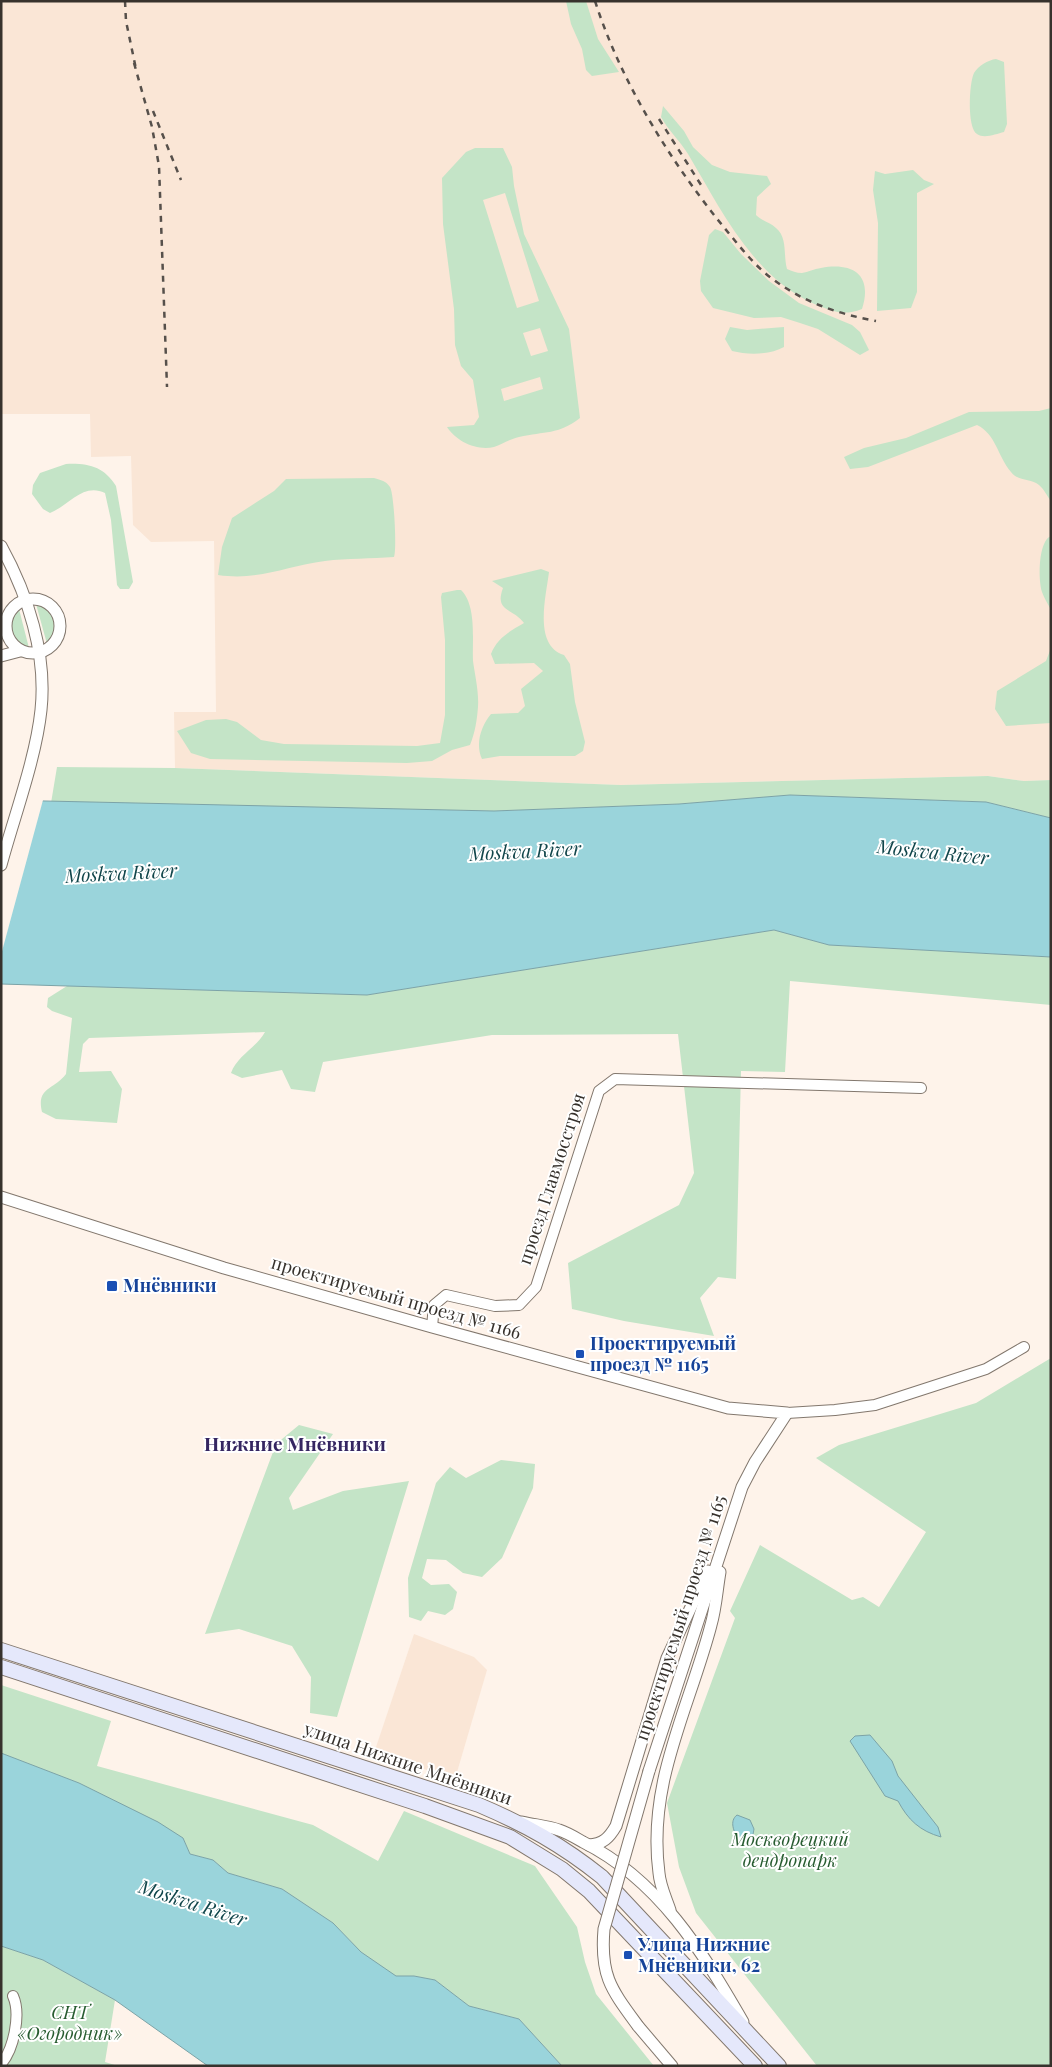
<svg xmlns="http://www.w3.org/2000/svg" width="1052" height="2067" font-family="'Playfair Display',serif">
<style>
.built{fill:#fae6d6}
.green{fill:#c4e4c7;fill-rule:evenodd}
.water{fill:#9ad4db;stroke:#7ca3a7}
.pier{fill:#fef3ea}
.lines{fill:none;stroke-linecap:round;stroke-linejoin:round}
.minor-casing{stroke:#82776d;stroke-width:12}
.tertiary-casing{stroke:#82776d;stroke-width:13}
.secondary-casing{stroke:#82776d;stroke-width:16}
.minor{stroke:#fff;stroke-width:10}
.tertiary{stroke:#fff;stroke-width:11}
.secondary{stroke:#e5e8fb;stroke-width:14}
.rail{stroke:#56504b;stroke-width:2.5;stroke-dasharray:6 6;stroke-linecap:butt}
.tertiary-bridge-casing{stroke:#82776d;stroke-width:13;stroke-linecap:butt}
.tertiary-bridge{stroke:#fff;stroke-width:11}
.transit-dot{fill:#1a4fb4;stroke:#fff;stroke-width:2}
.labels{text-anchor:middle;stroke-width:4;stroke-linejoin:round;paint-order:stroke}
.street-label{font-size:18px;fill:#37322d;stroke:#fff}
.transit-label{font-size:18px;font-weight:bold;fill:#164399;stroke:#fff;text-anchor:start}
.park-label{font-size:18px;font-style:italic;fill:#275c30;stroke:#fff}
.water-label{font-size:19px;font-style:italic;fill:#11464b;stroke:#fff}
.neighbourhood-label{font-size:19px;font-weight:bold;fill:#352661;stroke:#fff}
</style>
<rect width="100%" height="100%" fill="#fef3ea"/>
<g class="built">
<polygon points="1,1 1051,1 1051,780 1024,781 988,776 621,785 175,768 174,712 216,712 214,541 151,542 133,525 131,456 91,457 90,414 1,414"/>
<polygon points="414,1634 474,1657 487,1670 455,1779 374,1753"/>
</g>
<g class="green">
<polygon points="566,1 586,1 598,39 619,72 592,76 586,70 582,49 571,24"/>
<path d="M996 59 1004 62 1007 124 1004 132C996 134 984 139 977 134 967 128 969 83 974 73 978 66 988 60 996 59Z"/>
<path d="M663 106 684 131 693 147 712 165 730 172 767 176 771 184 757 197 756 215C763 222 770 222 776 228 788 238 783 255 787 269 792 271 796 273 802 273 808 272 814 269 821 268 853 262 873 275 862 309 846 315 837 313 822 307 755 282 722 211 688 154 680 141 668 130 661 117Z"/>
<path d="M475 148H503L512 167 514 186 524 234 569 329 580 418C558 435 545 431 519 437 510 439 502 444 494 447 476 451 456 441 447 427L474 425 479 417 473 380 461 366 455 345 454 309 443 224 442 178 466 152ZM505 193 539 301 517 308 483 200ZM540 328 548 351 531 356 523 333ZM540 377 543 389 504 401 501 389Z"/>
<polygon points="913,170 924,180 934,184 917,193 917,292 911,308 877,311 878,223 873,190 875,171 885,174"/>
<polygon points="715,229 723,232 741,254 769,281 799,303 852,325 860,332 869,350 860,355 818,329 800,323 781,317 754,318 713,308 701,291 700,281 709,235"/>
<path d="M730 327 747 330 784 327V347C770 355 748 355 732 351L725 339Z"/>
<path d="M1051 408V501C1047 496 1044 489 1039 485 1031 478 1017 481 1011 472 998 457 996 434 977 425L868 467 850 469 844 457 864 448 906 438 969 412 1039 411Z"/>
<path d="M66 464C89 463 104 467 116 486L133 582 129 589H120L117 585 111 520 105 493C83 482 68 506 50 513L43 509 32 494 33 485 40 473Z"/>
<path d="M374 478C381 480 386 481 390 487 394 493 397 550 394 557 371 559 347 558 325 561 286 566 259 581 218 575L222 547 232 518 274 491 286 479Z"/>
<path d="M1051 536V610C1048 604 1044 598 1042 592 1038 580 1038 541 1051 536Z"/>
<path d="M541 569 549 572C546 597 533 645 564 655L570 664 575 702 585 742 583 751 575 756H500L482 759C475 744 481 726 491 714L518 713 525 706 521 689 543 671 534 663 495 664 491 654C497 638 510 631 524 623 513 608 494 612 503 588L492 581Z"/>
<path d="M457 590H461C477 606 472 640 473 661 475 676 479 691 478 707 477 720 475 733 470 745L452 750 432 761 407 763 210 759 191 753 177 731 206 720 226 719 237 722 261 740 284 744 417 746 440 743 445 715V640L441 597 442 593Z"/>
<path d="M36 604C56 609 61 630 47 644Z"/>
<path d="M19 609 29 648C11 643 5 623 19 609Z"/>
<polygon points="1051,648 1051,723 1006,726 995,709 997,691 1046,661"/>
<polygon points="57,767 175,768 621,785 988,776 1024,781 1051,780 1051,818 986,802 790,795 679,804 494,811 51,803"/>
<path d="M774 930 829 945 1051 957V1005L790 981 785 1072 741 1071 736 1279 718 1277 700 1298 714 1336 624 1321 572 1309 568 1263 679 1205 694 1173 678 1034 492 1035 323 1062 315 1092 291 1089 282 1070 242 1078 231 1073C237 1056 256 1048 265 1032L89 1038 83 1044 79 1072 111 1071 122 1089 117 1123 56 1119 42 1112C36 1087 54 1090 66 1074L72 1018 52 1011 47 1007 48 998 67 986 367 995Z"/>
<polygon points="1051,1358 1051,2066 817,2066 696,1913 679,1867 667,1803 735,1618 730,1611 760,1545 852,1600 863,1597 879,1607 926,1532 816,1458 839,1445 976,1403"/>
<polygon points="299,1425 333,1434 289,1498 293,1510 343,1491 409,1481 337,1717 310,1713 311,1677 292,1646 239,1629 205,1634 276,1444"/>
<polygon points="501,1460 535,1464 533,1488 502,1558 482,1577 463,1573 446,1560 427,1559 422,1578 431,1585 449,1584 457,1592 453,1609 445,1615 428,1611 421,1621 409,1617 408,1578 436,1483 450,1467 466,1478"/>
<polygon points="1,1685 111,1721 97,1766 313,1825 378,1861 404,1811 535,1866 577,1927 585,1962 596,1994 654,2066 562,2066 519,2019 469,2006 435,1980 414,1976 396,1977 361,1952 333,1923 282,1889 228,1873 213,1860 190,1854 183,1838 79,1783 2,1754"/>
<polygon points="1,1946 43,1960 115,2000 105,2062 118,2066 1,2066"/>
</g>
<g class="water">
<polygon points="790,795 986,802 1051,818 1051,957 829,945 774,930 367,995 1,984 1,800 494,811 679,804"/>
<path d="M870 1735 892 1761 898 1776 938 1827 941 1837C920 1831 908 1820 898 1801L885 1796 850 1741 855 1736Z"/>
<polygon points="1,1753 79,1783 158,1822 183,1838 190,1854 213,1860 228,1873 282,1889 333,1923 361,1952 396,1976 414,1976 435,1980 469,2006 519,2019 562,2066 208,2066 115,2000 43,1960 1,1946"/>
<path d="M737 1815 750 1820 754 1829 752 1840 738 1839C734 1832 729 1821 737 1815Z"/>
</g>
<polygon class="pier" points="1,798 43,800 1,955"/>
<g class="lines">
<defs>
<g id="minor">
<polyline points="432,1327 434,1305 446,1295 495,1306 519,1305 536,1287 599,1091 615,1079 921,1088"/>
<polyline points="787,1413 835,1410 875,1405 986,1369 1024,1347"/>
<path d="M1 2064C14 2049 21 2014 13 1996"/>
</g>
<g id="tertiary">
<path d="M1 546C28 595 47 654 41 710 36 758 14 817 1 865"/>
<circle cx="33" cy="626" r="27"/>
<polyline points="1,656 20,651"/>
<polyline points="1,1197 224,1268 432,1327 728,1408 787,1413 755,1462 742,1487 649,1771"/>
<path d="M522 1822C535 1825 548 1826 559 1830 568 1833 576 1838 583 1842 659 1880 702 1951 743 2022"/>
<path d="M589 1845C603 1844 609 1838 616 1826L667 1658 708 1571"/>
<path d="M670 1910C666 1898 660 1886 659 1873 647 1783 689 1709 711 1625 716 1608 717 1589 720 1572"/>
<polyline points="638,2026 672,2066"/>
</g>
<g id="secondary">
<path d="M1 1650 479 1805C526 1825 562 1845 602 1877L779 2066"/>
<polyline points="1,1667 425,1806 510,1837 562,1869 589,1891 755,2066"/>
</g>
</defs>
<use href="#minor" class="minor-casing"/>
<use href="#tertiary" class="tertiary-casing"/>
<use href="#secondary" class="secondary-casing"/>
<use href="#minor" class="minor"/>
<use href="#tertiary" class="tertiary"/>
<use href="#secondary" class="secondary"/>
<g class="rail">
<polyline points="125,1 126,21 136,69"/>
<path d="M595 1C621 82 669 159 722 225 738 244 754 266 774 280 805 303 839 314 876 321"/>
<polyline points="134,63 152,127 159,166 167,387"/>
<polyline points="153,111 181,180"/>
<polyline points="659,119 703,188"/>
</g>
<defs>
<path id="tertiary-bridge" d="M638 2026C611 1989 600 1976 604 1929L649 1771"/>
</defs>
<use href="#tertiary-bridge" class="tertiary-bridge-casing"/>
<use href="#tertiary-bridge" class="tertiary-bridge"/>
</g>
<g class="transit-dot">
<rect x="106" y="1280" width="12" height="12" rx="2.5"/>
<rect x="575" y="1349" width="10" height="10" rx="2.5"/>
<rect x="623" y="1950" width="10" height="10" rx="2.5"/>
</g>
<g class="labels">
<g class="street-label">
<text transform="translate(552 1179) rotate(-72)" y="6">проезд Главмосстроя</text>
<text transform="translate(396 1298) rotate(16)" y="6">проектируемый проезд № 1166</text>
<text transform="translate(681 1618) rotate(-72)" y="6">проектируемый проезд № 1165</text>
<text transform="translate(408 1764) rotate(19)" y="6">улица Нижние Мнёвники</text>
</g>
<g class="transit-label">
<text x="123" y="1292">Мнёвники</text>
<text x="590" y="1350">Проектируемый<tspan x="590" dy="21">проезд № 1165</tspan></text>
<text x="638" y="1951">Улица Нижние<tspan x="638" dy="21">Мнёвники, 62</tspan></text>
</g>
<g class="park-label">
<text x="790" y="1846">Москворецкий<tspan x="790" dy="21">дендропарк</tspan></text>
<text x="70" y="2019">СНТ<tspan x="70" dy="21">«Огородник»</tspan></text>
</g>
<g class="water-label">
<text transform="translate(525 851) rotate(-3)" y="7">Moskva River</text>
<text transform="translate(933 852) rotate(6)" y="7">Moskva River</text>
<text transform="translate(121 873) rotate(-3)" y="7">Moskva River</text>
<text transform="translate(193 1903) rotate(18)" y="7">Moskva River</text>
</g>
<g class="neighbourhood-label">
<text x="295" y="1451">Нижние Мнёвники</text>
</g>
</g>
<rect width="1052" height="2067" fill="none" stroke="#37322d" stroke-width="5"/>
</svg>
